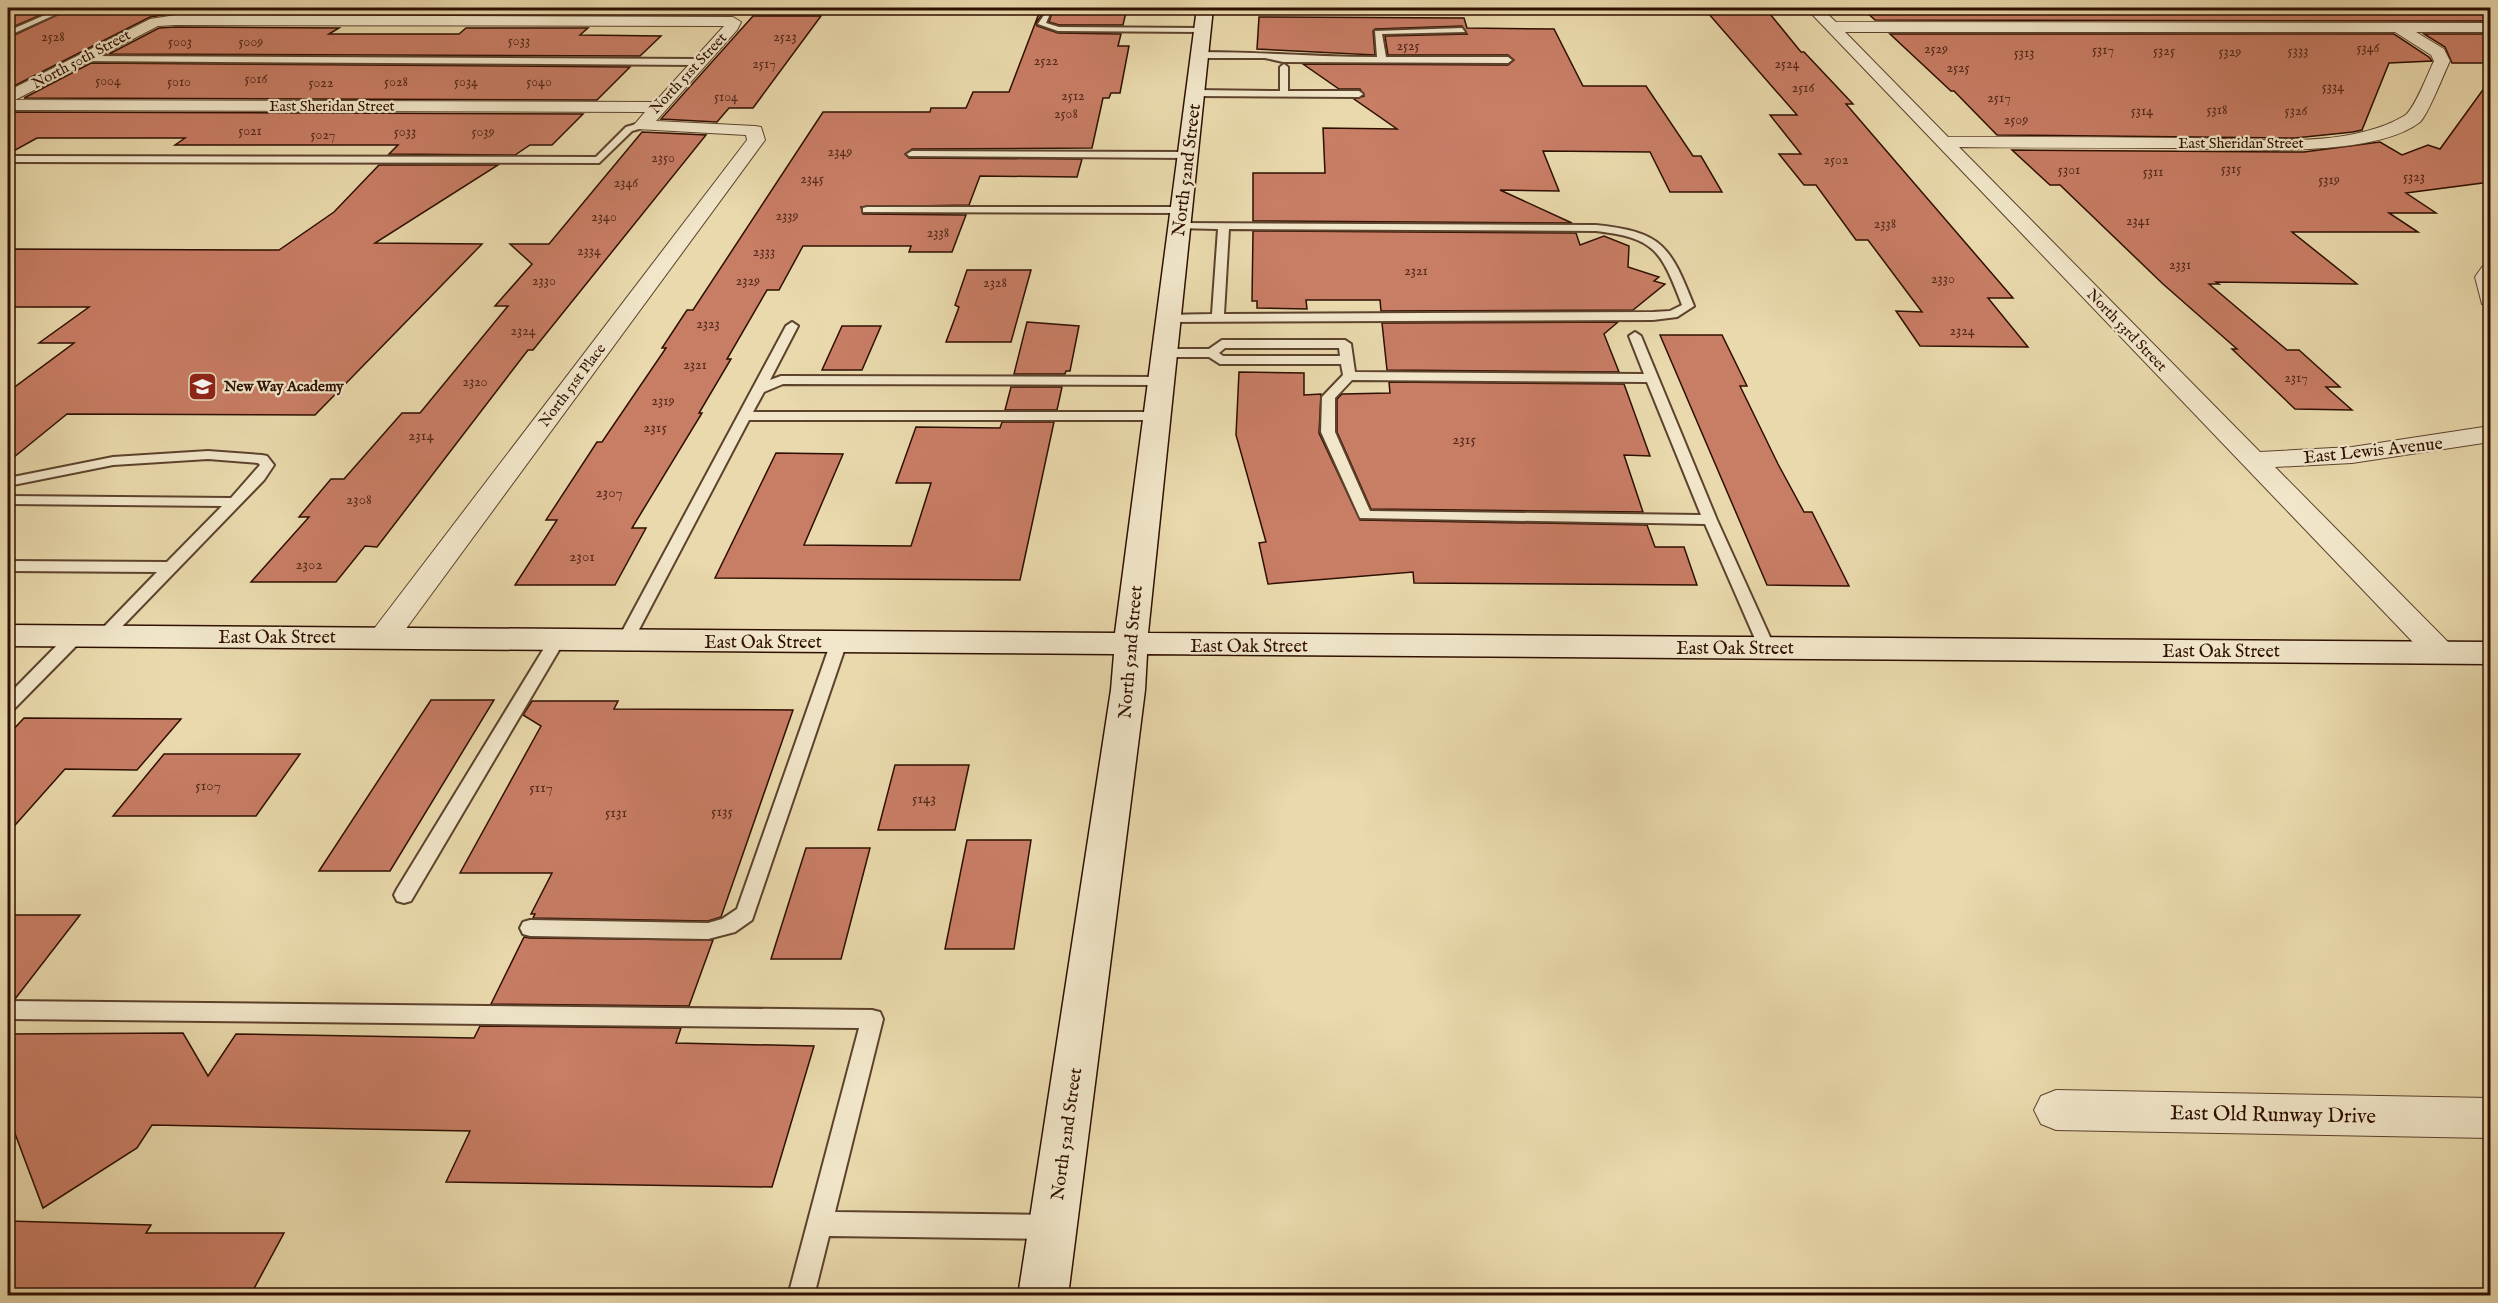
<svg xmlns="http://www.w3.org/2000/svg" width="2498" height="1303" font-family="'IM FELL English',serif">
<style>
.building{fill:#c87d65;stroke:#2e0f01;stroke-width:1.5}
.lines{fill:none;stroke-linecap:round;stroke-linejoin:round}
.lane-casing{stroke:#5d422c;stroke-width:4}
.street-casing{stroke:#5d422c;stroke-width:2}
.secondary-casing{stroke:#2e0f01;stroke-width:3}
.path{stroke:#2e0f01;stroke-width:2;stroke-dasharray:1 1.5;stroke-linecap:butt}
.lane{fill:#f1e6c9;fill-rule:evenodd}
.street{fill:#f1e6c9;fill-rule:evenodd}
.secondary{fill:#f1e6c9;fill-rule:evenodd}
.labels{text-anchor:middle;stroke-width:4.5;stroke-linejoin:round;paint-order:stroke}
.far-number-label{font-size:14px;fill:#542a1a}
.far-street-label{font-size:15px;fill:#2e0f01;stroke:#f1e6c9}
.far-poi-label{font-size:15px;font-weight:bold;fill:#2e0f01;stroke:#f1e6c9;text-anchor:start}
.number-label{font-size:15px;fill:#542a1a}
.street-label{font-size:18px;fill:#2e0f01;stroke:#f1e6c9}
.near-street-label{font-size:21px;fill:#2e0f01;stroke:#f1e6c9}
</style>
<rect width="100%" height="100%" fill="#e9d9ac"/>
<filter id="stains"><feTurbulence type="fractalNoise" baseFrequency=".00333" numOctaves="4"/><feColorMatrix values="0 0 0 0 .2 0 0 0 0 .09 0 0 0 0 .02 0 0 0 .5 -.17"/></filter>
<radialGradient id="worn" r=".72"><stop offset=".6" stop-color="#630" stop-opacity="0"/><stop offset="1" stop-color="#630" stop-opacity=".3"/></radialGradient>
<g class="building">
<polygon points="8,8 57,8 8,29"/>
<polygon points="72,8 371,8 361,13 176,13 150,17 8,89 8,38"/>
<polygon points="494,8 612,8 604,14 485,14"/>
<polygon points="1041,8 1127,8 1123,25 1059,25 1049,22 1052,13 1045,10 1036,23 1037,26 1058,33 1121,34 1118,46 1129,46 1120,93 1111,93 1109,98 1103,98 1092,148 912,149 905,154 909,158 1082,159 1077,177 980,176 969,205 861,207 863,214 966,215 952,252 909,252 911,246 803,246 779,290 767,290 727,359 731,359 699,413 702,413 632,528 646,528 615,585 515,585 557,520 546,520 597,442 602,442 666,348 662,348 687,310 693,310 823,112 930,112 931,108 966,108 973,92 1009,92"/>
<polygon points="1862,8 2490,8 2490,21 1875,20"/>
<polygon points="1708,13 1770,14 1801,52 1804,52 1853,104 1846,104 2013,298 1988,298 2028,347 1920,346 1896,311 1922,312 1868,240 1856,240 1816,185 1804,185 1779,154 1801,154 1770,115 1797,115"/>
<polygon points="753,16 821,16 753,108 729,108 717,122 661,119"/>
<polygon points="1259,17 1464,18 1467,28 1554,29 1583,86 1646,86 1693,156 1701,156 1722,192 1670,192 1650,152 1543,151 1559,191 1500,190 1572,223 1253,221 1253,173 1325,173 1323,128 1397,129 1354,99 1364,96 1360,89 1339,89 1303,64 1508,65 1514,60 1508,55 1388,55 1385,36 1467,34 1462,26 1375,29 1373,31 1375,55 1257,49"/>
<polygon points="176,27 339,28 329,34 459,34 466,28 588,28 580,35 661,36 640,56 109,54 159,28"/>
<polygon points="1890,34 2394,34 2429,57 2432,61 2389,63 2362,130 2353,132 2295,138 1997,135 1954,91 1951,91"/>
<polygon points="2424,34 2490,34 2490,63 2452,63 2445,47"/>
<polygon points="91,63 630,67 597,100 24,98"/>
<polygon points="2490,80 2490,182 2406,193 2436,213 2389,213 2418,232 2292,232 2357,284 2216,282 2219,284 2209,284 2287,350 2299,350 2340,387 2326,387 2352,410 2295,409 2232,349 2237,349 2163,284 2060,185 2050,185 2012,150 2304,152 2380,142 2402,155 2428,145 2440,149"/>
<polygon points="8,112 583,114 552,145 530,145 515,155 389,154 398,145 175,145 185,138 37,138 8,154"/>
<polygon points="642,132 706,135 533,350 528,350 377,547 365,546 336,582 251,582 309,517 299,517 331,479 344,479 402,413 420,413 508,306 495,306 532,264 510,244 549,244"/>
<polygon points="379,165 498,165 375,243 482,244 315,415 67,414 8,462 8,392 74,343 39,343 89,307 8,307 8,249 279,250 334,212"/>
<polygon points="1253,231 1576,233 1580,245 1604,236 1629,246 1628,267 1659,277 1654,281 1665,284 1633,310 1381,311 1380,300 1306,300 1307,309 1257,308 1257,301 1252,301"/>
<polygon points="967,270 1031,270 1011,342 946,342 959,307 955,305"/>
<polygon points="1027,322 1079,326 1070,371 1066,371 1065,374 1014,374"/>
<polygon points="1618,322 1604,334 1619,372 1387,370 1382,323"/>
<polygon points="842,326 881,326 862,370 822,370"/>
<polygon points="1660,335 1722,335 1747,386 1740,386 1778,464 1804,512 1812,512 1849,586 1767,585"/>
<polygon points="1239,372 1304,373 1304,395 1321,394 1319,433 1360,520 1647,525 1655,547 1684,547 1697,585 1414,583 1413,572 1268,584 1259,543 1266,542 1236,435"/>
<polygon points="1389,382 1624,384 1650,456 1624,455 1643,512 1371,509 1337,432 1337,399 1342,394 1390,393"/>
<polygon points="1011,387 1062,387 1057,410 1005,410"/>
<polygon points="1002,422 1054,422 1020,580 715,578 776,453 843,454 804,545 911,546 931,483 896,483 916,427 1000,428"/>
<polygon points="431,700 494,700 390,871 319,871"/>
<polygon points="532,701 618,701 614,709 793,710 721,917 708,921 533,918 535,914 531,914 552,873 460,873 541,726 523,715"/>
<polygon points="24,718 181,719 137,770 65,769 8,833 8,735"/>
<polygon points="164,754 300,754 256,816 113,816"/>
<polygon points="895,765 969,765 955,830 878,830"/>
<polygon points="967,840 1031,840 1014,949 945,949"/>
<polygon points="806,848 870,848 841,959 771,959"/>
<polygon points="8,915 80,915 15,999 8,999"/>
<polygon points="524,937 530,938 713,940 689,1006 491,1004"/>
<polygon points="480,1026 681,1028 676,1043 814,1046 772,1187 446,1182 470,1131 152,1125 137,1148 43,1208 8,1115 8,1034 183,1033 208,1076 236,1034 474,1038"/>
<polygon points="8,1221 151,1225 146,1233 284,1233 250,1296 8,1296"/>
</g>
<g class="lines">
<defs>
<g id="lane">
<polygon points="61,8 70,8 8,36 8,31"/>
<polygon points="1202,8 1460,8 1464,10 1460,12 1205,11"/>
<polygon points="1046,12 1050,14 1046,23 1059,27 1202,28 1206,30 1202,32 1058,31 1038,24"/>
<path d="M1462 28 1465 32 1382 34 1386 57H1508L1512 60 1508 63 1283 62 1265 58H1200L1196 55 1200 52C1259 52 1318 57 1377 57L1375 31Z"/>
<polygon points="80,56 699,59 703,62 699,65 77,61"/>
<polygon points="1284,64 1288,67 1288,91 1359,91 1363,94 1359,97 1195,96 1191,93 1195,90 1280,91 1280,67"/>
<polygon points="643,122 646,123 646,127 632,131 599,163 8,162 8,156 596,157 626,127"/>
<polygon points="912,151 1187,152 1192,155 1187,158 909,156 907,154"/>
<polygon points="867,207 1181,207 1186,210 1181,213 863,212 863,208"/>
<path d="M1179 223 1596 225C1663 232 1670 246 1694 306L1677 317 1653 320 1168 322 1162 318 1164 315 1212 314 1218 229 1175 228V224ZM1229 229 1596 231C1656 238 1661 251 1682 305L1670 311 1653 312 1224 314Z"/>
<polygon points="792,322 798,326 770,380 781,376 1161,377 1167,381 1161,385 783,384 764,392 753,412 1157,412 1164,416 1157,420 749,420 633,641 631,645 619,645 617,641 786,326"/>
<path d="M1635 332 1641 336 1717 520 1775 648 1773 652 1767 653 1759 648 1705 524 1360 518 1321 432 1322 397 1343 375 1341 364H1220L1209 357H1164L1158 353 1164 349H1209L1222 340H1345L1351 344 1355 372 1644 374 1629 336ZM1225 348H1339L1340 356H1223L1219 353ZM1352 380 1647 382 1701 515 1370 511 1335 432V398Z"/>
<polygon points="208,451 262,455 267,456 274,465 264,480 109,640 103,641 95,636 157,572 8,571 8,561 167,562 222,506 8,504 8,496 231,498 260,465 258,463 208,459 113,465 8,486 8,478 113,457"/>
<polygon points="76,631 84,636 82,640 14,709 8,711 8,695 70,632"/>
<polygon points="557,635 565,640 411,901 404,903 397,901 394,895 397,889 549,640"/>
<polygon points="839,637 847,642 752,920 735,932 708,939 530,936 523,934 520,928 523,922 530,920 708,923 722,919 737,909 831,642"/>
<polygon points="8,1001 872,1010 880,1012 883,1019 835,1212 1052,1215 1061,1219 1064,1227 1061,1235 1052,1239 829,1236 814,1296 788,1296 859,1028 8,1019"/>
</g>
<g id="street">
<path d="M1806 8H1821L1836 22 2490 23V32H2416L2444 49 2450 61C2444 73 2428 115 2420 122 2373 159 2237 149 2178 148 2105 148 2032 148 1959 147L2260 452 2352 447 2490 426V442L2352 463 2275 467 2452 646 2457 653 2452 660 2441 663 2430 660ZM1845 32H2395L2431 55 2434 61C2428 73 2414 111 2404 116 2344 151 2247 138 2180 138 2103 137 2026 137 1948 137Z"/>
<path d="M176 15 733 17 741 22 737 30 656 121 755 126 761 127 765 140 394 645 383 648 372 645 367 638 747 140 746 135 637 129 634 125 645 112 8 110V91L150 19ZM176 25 724 26 655 102 15 100 158 26Z"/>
<polygon points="2490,266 2490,306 2482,304 2475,277 2482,267"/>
<polygon points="2056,1090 2490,1098 2490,1138 2056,1130 2041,1124 2034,1110 2041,1096"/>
</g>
<polygon id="secondary" points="1197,8 1213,8 1148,633 2490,642 2490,664 1147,654 1145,690 1068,1296 1018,1296 1111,690 1114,654 8,646 8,625 1115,633"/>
</defs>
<use href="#lane" class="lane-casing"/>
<use href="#street" class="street-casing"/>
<use href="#secondary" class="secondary-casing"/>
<g class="path">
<polyline points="1665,8 1760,8"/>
<polyline points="1617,13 1764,13 1759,8"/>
</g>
<use href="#lane" class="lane"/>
<use href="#street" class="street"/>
<use href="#secondary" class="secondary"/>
</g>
<defs>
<symbol id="school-square" viewBox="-11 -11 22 22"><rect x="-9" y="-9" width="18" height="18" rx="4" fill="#8f2418" stroke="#f1e6c9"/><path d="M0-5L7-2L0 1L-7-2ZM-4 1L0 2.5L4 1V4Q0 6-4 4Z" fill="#fff"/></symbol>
</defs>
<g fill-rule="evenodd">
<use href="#school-square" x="186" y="370" width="33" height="33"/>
</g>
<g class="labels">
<g class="far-number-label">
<text x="53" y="41">2528</text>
<text x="785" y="41">2523</text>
<text x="519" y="45">5033</text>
<text x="180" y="46">5003</text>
<text x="251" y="46">5009</text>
<text x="1408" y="50">2525</text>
<text x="2368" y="52">5346</text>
<text x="1936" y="53">2529</text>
<text x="2103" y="54">5317</text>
<text x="2164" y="55">5325</text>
<text x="2298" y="55">5333</text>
<text x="2230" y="56">5329</text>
<text x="2024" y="57">5313</text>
<text x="1046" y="65">2522</text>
<text x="764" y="68">2517</text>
<text x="1787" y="68">2524</text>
<text x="1958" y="72">2525</text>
<text x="256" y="83">5016</text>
<text x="108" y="85">5004</text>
<text x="179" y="86">5010</text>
<text x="396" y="86">5028</text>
<text x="466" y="86">5034</text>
<text x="539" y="86">5040</text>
<text x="321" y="87">5022</text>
<text x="2333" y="91">5334</text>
<text x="1803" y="92">2516</text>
<text x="1073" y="100">2512</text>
<text x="726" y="101">5104</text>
<text x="1999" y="102">2517</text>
<text x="2217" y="114">5318</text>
<text x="2142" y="115">5314</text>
<text x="2296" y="115">5326</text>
<text x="1066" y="118">2508</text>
<text x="2016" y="124">2509</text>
<text x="250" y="135">5021</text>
<text x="405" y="136">5033</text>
<text x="483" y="136">5039</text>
<text x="323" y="139">5027</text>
<text x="840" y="156">2349</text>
<text x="663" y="162">2350</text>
<text x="1836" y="164">2502</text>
<text x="2231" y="173">5315</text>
<text x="2069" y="174">5301</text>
<text x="2153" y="176">5311</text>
<text x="2414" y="181">5323</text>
<text x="812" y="183">2345</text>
<text x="2329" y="184">5319</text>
<text x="626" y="187">2346</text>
<text x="787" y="220">2339</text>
<text x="604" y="221">2340</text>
<text x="2138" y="225">2341</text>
<text x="1885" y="228">2338</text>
<text x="938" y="237">2338</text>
<text x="589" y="255">2334</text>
<text x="764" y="256">2333</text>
<text x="2180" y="269">2331</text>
<text x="1416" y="275">2321</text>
<text x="1943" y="283">2330</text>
<text x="544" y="285">2330</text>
<text x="748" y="285">2329</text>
<text x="995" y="287">2328</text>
<text x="708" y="328">2323</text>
<text x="523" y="335">2324</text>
<text x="1962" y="335">2324</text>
<text x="695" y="369">2321</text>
<text x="2296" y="382">2317</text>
<text x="475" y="386">2320</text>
<text x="663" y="405">2319</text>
</g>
<g class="far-street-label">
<text transform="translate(81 59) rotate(-28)" y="5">North 50th Street</text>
<text transform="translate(688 73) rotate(-47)" y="5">North 51st Street</text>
<text x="332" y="111">East Sheridan Street</text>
<text x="2241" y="148">East Sheridan Street</text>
<text transform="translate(2127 330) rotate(46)" y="5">North 53rd Street</text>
<text transform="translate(572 385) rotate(-53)" y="5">North 51st Place</text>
</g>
<g class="far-poi-label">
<text x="224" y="391">New Way Academy</text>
</g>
<g class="number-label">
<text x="655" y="432">2315</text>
<text x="421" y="440">2314</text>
<text x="1464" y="444">2315</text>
<text x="609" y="497">2307</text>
<text x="359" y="504">2308</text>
<text x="582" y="561">2301</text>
<text x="309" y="569">2302</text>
<text x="208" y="790">5107</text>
<text x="541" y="792">5117</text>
<text x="924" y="803">5143</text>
<text x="722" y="816">5135</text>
<text x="616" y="817">5131</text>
</g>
<g class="street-label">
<text transform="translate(1186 170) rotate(-83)" y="6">North 52nd Street</text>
<text transform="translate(2373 450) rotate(-6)" y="6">East Lewis Avenue</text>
<text x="277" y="643">East Oak Street</text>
<text x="763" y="648">East Oak Street</text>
<text x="1249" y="652">East Oak Street</text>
<text x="1735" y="654">East Oak Street</text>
<text x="2221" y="657">East Oak Street</text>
<text transform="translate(1130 652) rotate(-85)" y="6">North 52nd Street</text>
<text transform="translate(1066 1134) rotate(-82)" y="6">North 52nd Street</text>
</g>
<g class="near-street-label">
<text transform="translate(2273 1114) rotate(1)" y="7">East Old Runway Drive</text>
</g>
</g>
<rect width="2498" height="1303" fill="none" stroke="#e9d9ac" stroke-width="30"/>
<rect x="9" y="9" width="2480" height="1285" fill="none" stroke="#2e0f01" stroke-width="3"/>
<rect x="15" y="15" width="2468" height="1273" fill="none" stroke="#2e0f01" stroke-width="1.5"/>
<rect width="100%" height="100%" filter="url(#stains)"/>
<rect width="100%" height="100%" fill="url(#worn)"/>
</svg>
